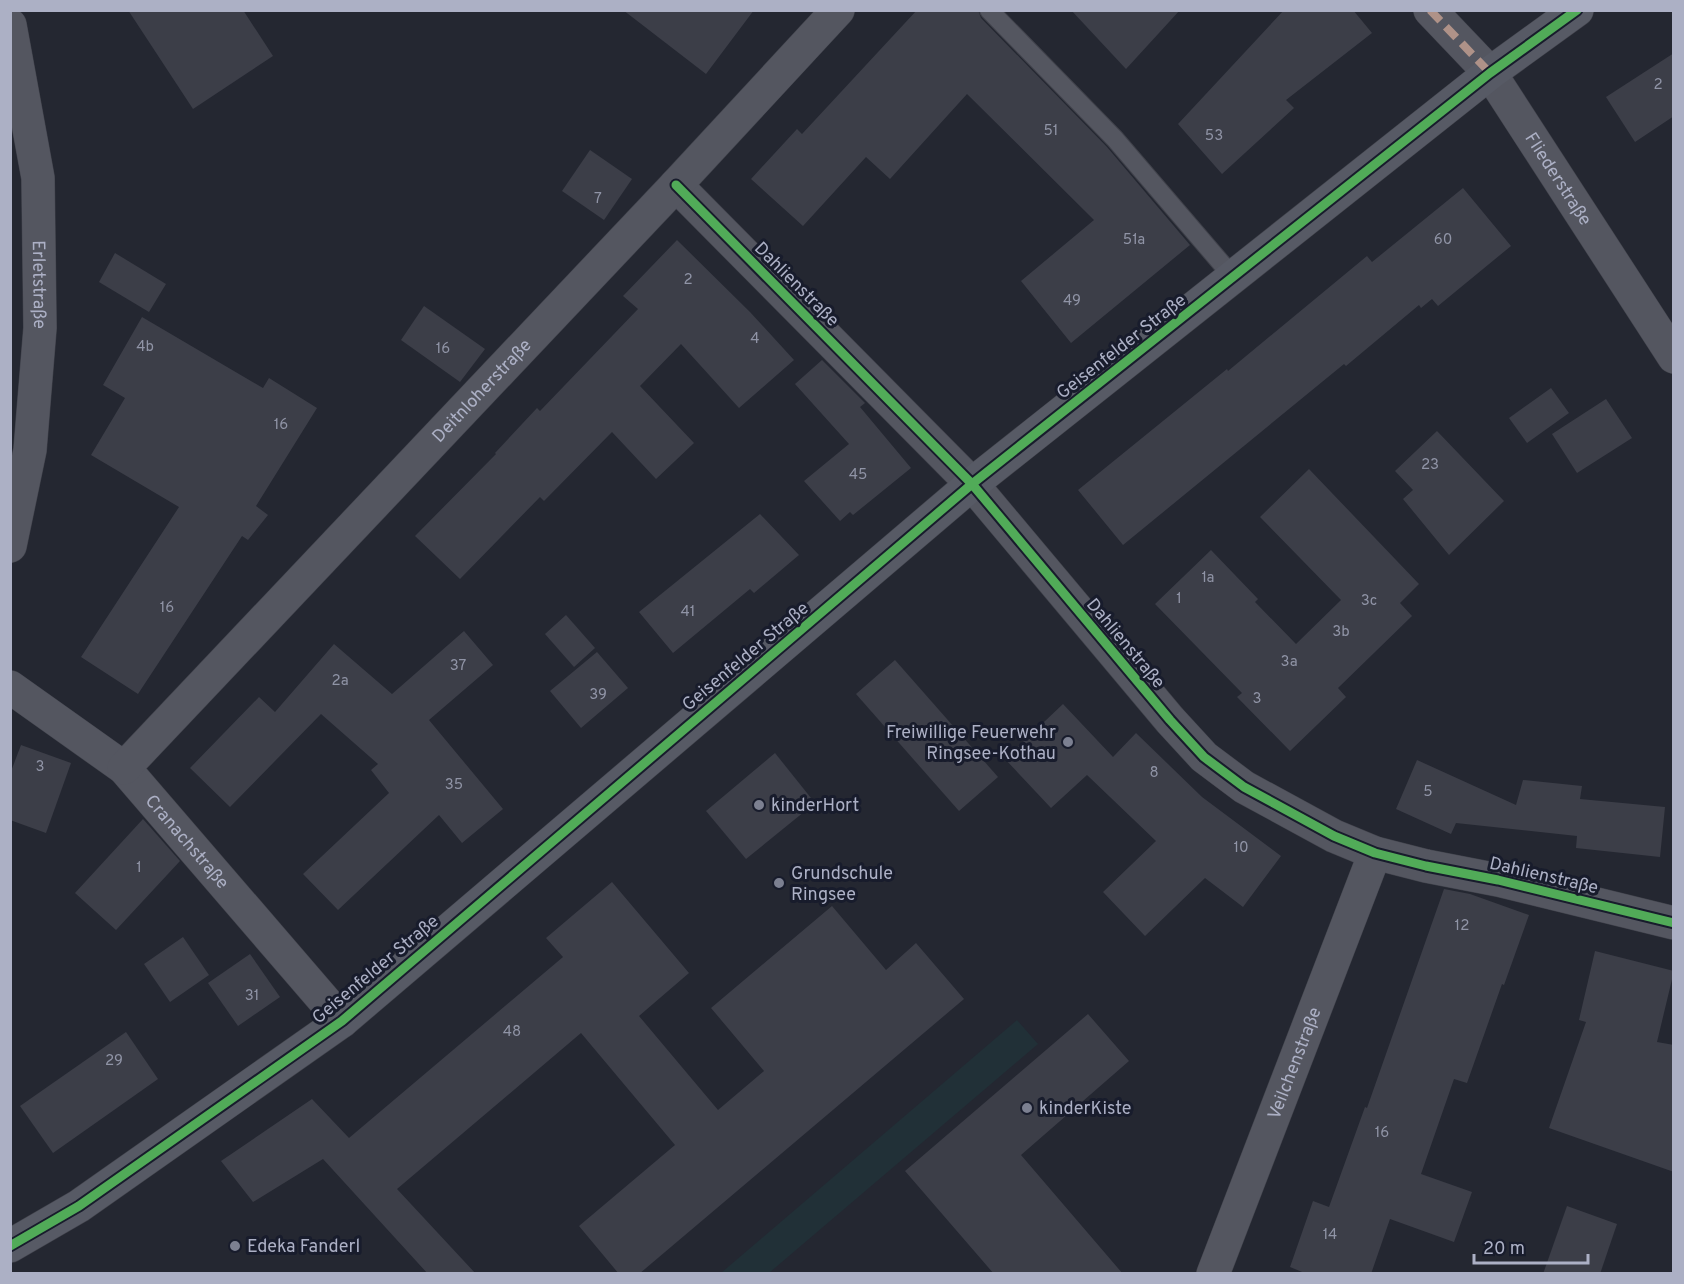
<svg xmlns="http://www.w3.org/2000/svg" width="1684" height="1284" font-family="Overpass,sans-serif">
<style>
.pitch{fill:#213037}
.building{fill:#3c3e48}
.lines{fill:none;stroke-linecap:round;stroke-linejoin:round}
.lane-casing{stroke:#40424b;stroke-width:20}
.street-casing{stroke:#40424b;stroke-width:34}
.secondary-casing{stroke:#40424b;stroke-width:34}
.lane{stroke:#545660;stroke-width:18}
.street{stroke:#545660;stroke-width:33}
.secondary{stroke:#575a65;stroke-width:33}
.quiet{stroke:#af9288;stroke-width:8;stroke-dasharray:15 8;stroke-linecap:butt}
.cycleway-casing{stroke:#181c2c;stroke-width:13}
.cycleway{stroke:#51ab58;stroke-width:9}
.poi-dot{fill:#7c8091;stroke:#181c2c;stroke-width:2}
.labels{text-anchor:middle;stroke-width:6;stroke-linejoin:round;paint-order:stroke}
.number-label{font-size:15px;fill:#9094a6}
.street-label{font-size:18px;fill:#acb0c5;stroke:#181c2c}
.poi-label{font-size:18px;fill:#acb0c5;stroke:#181c2c;text-anchor:start}
</style>
<rect width="100%" height="100%" fill="#242731"/>
<polygon class="pitch" points="1017,1020 1038,1044 769,1273 721,1273"/>
<g class="building">
<polygon points="128,10 243,10 273,56 193,109"/>
<polygon points="623,10 754,10 706,74"/>
<polygon points="917,10 978,10 981,18 1107,147 1190,245 1071,343 1021,281 1094,220 967,94 890,179 866,157 803,226 751,179 797,129 802,134"/>
<polygon points="1071,10 1180,10 1126,69"/>
<polygon points="1284,10 1353,10 1372,33 1286,100 1294,108 1222,174 1178,124"/>
<polygon points="1674,53 1674,116 1635,142 1606,97"/>
<polygon points="590,150 632,179 604,220 562,191"/>
<polygon points="1463,188 1511,246 1438,306 1432,299 1421,308 1419,305 1346,366 1344,364 1123,545 1078,490 1227,369 1228,371 1367,256 1372,262"/>
<polygon points="677,240 750,312 794,360 739,408 681,344 640,386 694,443 656,479 612,432 544,501 540,497 460,579 415,536 496,454 495,453 537,408 540,411 638,309 623,296"/>
<polygon points="115,253 166,284 149,312 99,282"/>
<polygon points="424,306 485,349 460,382 401,340"/>
<polygon points="142,317 263,388 269,378 317,408 256,506 268,515 248,540 242,536 138,694 81,657 179,507 91,455 125,398 103,385"/>
<polygon points="822,360 865,403 860,407 911,468 853,515 850,512 840,521 804,481 849,444 795,384"/>
<polygon points="1551,388 1569,413 1527,443 1509,418"/>
<polygon points="1606,399 1632,438 1577,473 1552,434"/>
<polygon points="1437,431 1504,501 1449,555 1403,499 1413,490 1395,471"/>
<polygon points="1309,469 1419,584 1400,603 1412,616 1338,688 1346,697 1290,751 1237,697 1242,693 1155,604 1211,550 1258,599 1255,602 1296,644 1341,600 1260,517"/>
<polygon points="760,514 799,555 754,593 750,589 673,653 639,612"/>
<polygon points="566,615 595,648 574,667 545,634"/>
<polygon points="464,631 493,665 429,720 503,809 462,843 439,815 338,910 303,874 389,793 371,770 378,764 321,714 230,807 190,768 259,697 275,712 334,644 392,694"/>
<polygon points="597,652 628,688 581,728 550,691"/>
<polygon points="895,660 998,777 959,811 856,694"/>
<polygon points="1063,704 1113,757 1136,733 1202,797 1281,856 1243,907 1205,878 1145,936 1103,892 1156,841 1087,775 1051,808 1005,759"/>
<polygon points="21,745 71,763 46,833 10,820 10,774"/>
<polygon points="775,753 815,803 746,859 706,811"/>
<polygon points="1417,760 1516,805 1523,780 1582,786 1580,799 1665,807 1660,857 1576,848 1577,836 1456,823 1451,834 1396,809"/>
<polygon points="143,819 180,861 116,930 75,893"/>
<polygon points="612,882 689,973 639,1016 718,1110 764,1071 711,1008 832,906 886,970 916,943 964,999 639,1274 619,1274 579,1226 675,1145 581,1033 397,1189 476,1274 428,1274 323,1159 253,1202 221,1161 312,1099 349,1138 563,957 546,938"/>
<polygon points="1444,889 1470,894 1529,915 1504,985 1502,984 1467,1083 1454,1079 1421,1174 1472,1192 1454,1242 1390,1219 1371,1274 1307,1274 1290,1267 1313,1201 1329,1207 1365,1107 1367,1108"/>
<polygon points="183,937 209,975 170,1002 144,964"/>
<polygon points="1595,951 1674,971 1657,1042 1674,1045 1674,1172 1549,1128 1586,1022 1579,1020"/>
<polygon points="250,954 280,997 238,1026 208,983"/>
<polygon points="1088,1014 1129,1061 1021,1155 1123,1274 994,1274 905,1171"/>
<polygon points="126,1032 158,1079 53,1153 20,1106"/>
<polygon points="1567,1206 1617,1224 1600,1274 1543,1274"/>
</g>
<g class="lines">
<defs>
<polyline id="lane" points="989,10 1115,139 1234,278"/>
<g id="street">
<path id="s1" d="M1430 10 1490 73 1674 357"/>
<path id="s2" d="M10 25 38 178 40 328 30 450 10 546"/>
<polyline points="676,185 972,484 1170,720 1204,757 1244,787 1334,836 1375,853 1426,866 1498,880 1674,923"/>
<path id="s3" d="M10 687 124 768 342 1021"/>
<path id="s4" d="M124 768 676 185 838 10"/>
<path id="s5" d="M1213 1274 1375 853"/>
</g>
<polyline id="secondary" points="10,1246 79,1206 342,1021 972,484 1490,73 1577,10"/>
</defs>
<use href="#lane" class="lane-casing"/>
<use href="#street" class="street-casing"/>
<use href="#secondary" class="secondary-casing"/>
<use href="#lane" class="lane"/>
<use href="#street" class="street"/>
<use href="#secondary" class="secondary"/>
<polyline class="quiet" points="1430,10 1490,73"/>
<defs>
<g id="cycleway">
<polyline points="676,185 972,484 1170,720 1204,757 1244,787 1334,836 1375,853 1426,866 1498,880 1674,923"/>
<polyline points="10,1246 79,1206 342,1021 972,484 1490,73 1577,10"/>
</g>
</defs>
<use href="#cycleway" class="cycleway-casing"/>
<use href="#cycleway" class="cycleway"/>
</g>
<g class="poi-dot">
<circle cx="1068" cy="742" r="6"/>
<circle cx="759" cy="805" r="6"/>
<circle cx="779" cy="883" r="6"/>
<circle cx="1027" cy="1108" r="6"/>
<circle cx="235" cy="1246" r="6"/>
</g>
<g class="labels">
<g class="number-label">
<text x="1658" y="89">2</text>
<text x="1051" y="135">51</text>
<text x="1214" y="140">53</text>
<text x="598" y="203">7</text>
<text x="1134" y="244">51a</text>
<text x="1443" y="244">60</text>
<text x="688" y="284">2</text>
<text x="1072" y="305">49</text>
<text x="755" y="343">4</text>
<text x="145" y="351">4b</text>
<text x="443" y="353">16</text>
<text x="281" y="429">16</text>
<text x="1430" y="469">23</text>
<text x="858" y="479">45</text>
<text x="1208" y="582">1a</text>
<text x="1179" y="603">1</text>
<text x="1369" y="605">3c</text>
<text x="167" y="612">16</text>
<text x="688" y="616">41</text>
<text x="1341" y="636">3b</text>
<text x="1289" y="666">3a</text>
<text x="458" y="670">37</text>
<text x="340" y="685">2a</text>
<text x="598" y="699">39</text>
<text x="1257" y="703">3</text>
<text x="40" y="771">3</text>
<text x="1154" y="777">8</text>
<text x="454" y="789">35</text>
<text x="1428" y="796">5</text>
<text x="1241" y="852">10</text>
<text x="139" y="872">1</text>
<text x="1462" y="930">12</text>
<text x="252" y="1000">31</text>
<text x="512" y="1036">48</text>
<text x="114" y="1065">29</text>
<text x="1382" y="1137">16</text>
<text x="1330" y="1239">14</text>
</g>
<g class="street-label">
<text dy="6" stroke="none"><textPath href="#s1" startOffset="213">Fliederstraße</textPath></text>
<text transform="translate(797 284) rotate(45)" y="6">Dahlienstraße</text>
<text dy="6" stroke="none"><textPath href="#s2" startOffset="262">Erletstraße</textPath></text>
<text transform="translate(1121 346) rotate(-38)" y="6">Geisenfelder Straße</text>
<text dy="6" stroke="none"><textPath href="#s4" startOffset="520">Deitnloherstraße</textPath></text>
<text transform="translate(1126 643) rotate(50)" y="6">Dahlienstraße</text>
<text transform="translate(745 656) rotate(-40)" y="6">Geisenfelder Straße</text>
<text dy="6" stroke="none"><textPath href="#s3" startOffset="237">Cranachstraße</textPath></text>
<text transform="translate(1544 875) rotate(13)" y="6">Dahlienstraße</text>
<text transform="translate(375 969) rotate(-40)" y="6">Geisenfelder Straße</text>
<text dy="6" stroke="none"><textPath href="#s5" startOffset="226">Veilchenstraße</textPath></text>
</g>
<g class="poi-label">
<text x="1056" y="738" text-anchor="end">Freiwillige Feuerwehr<tspan x="1056" dy="21">Ringsee-Kothau</tspan></text>
<text x="771" y="811">kinderHort</text>
<text x="791" y="879">Grundschule<tspan x="791" dy="21">Ringsee</tspan></text>
<text x="1039" y="1114">kinderKiste</text>
<text x="247" y="1252">Edeka Fanderl</text>
</g>
</g>
<rect width="1684" height="1284" fill="none" stroke="#acb0c5" stroke-width="24"/>
<path d="M1474 1254v9h114v-9" fill="none" stroke="#acb0c5" stroke-width="3"/>
<text x="1483" y="1254" font-size="18" fill="#acb0c5" stroke="#181c2c" stroke-width="4.5" paint-order="stroke">20 m</text>
</svg>
